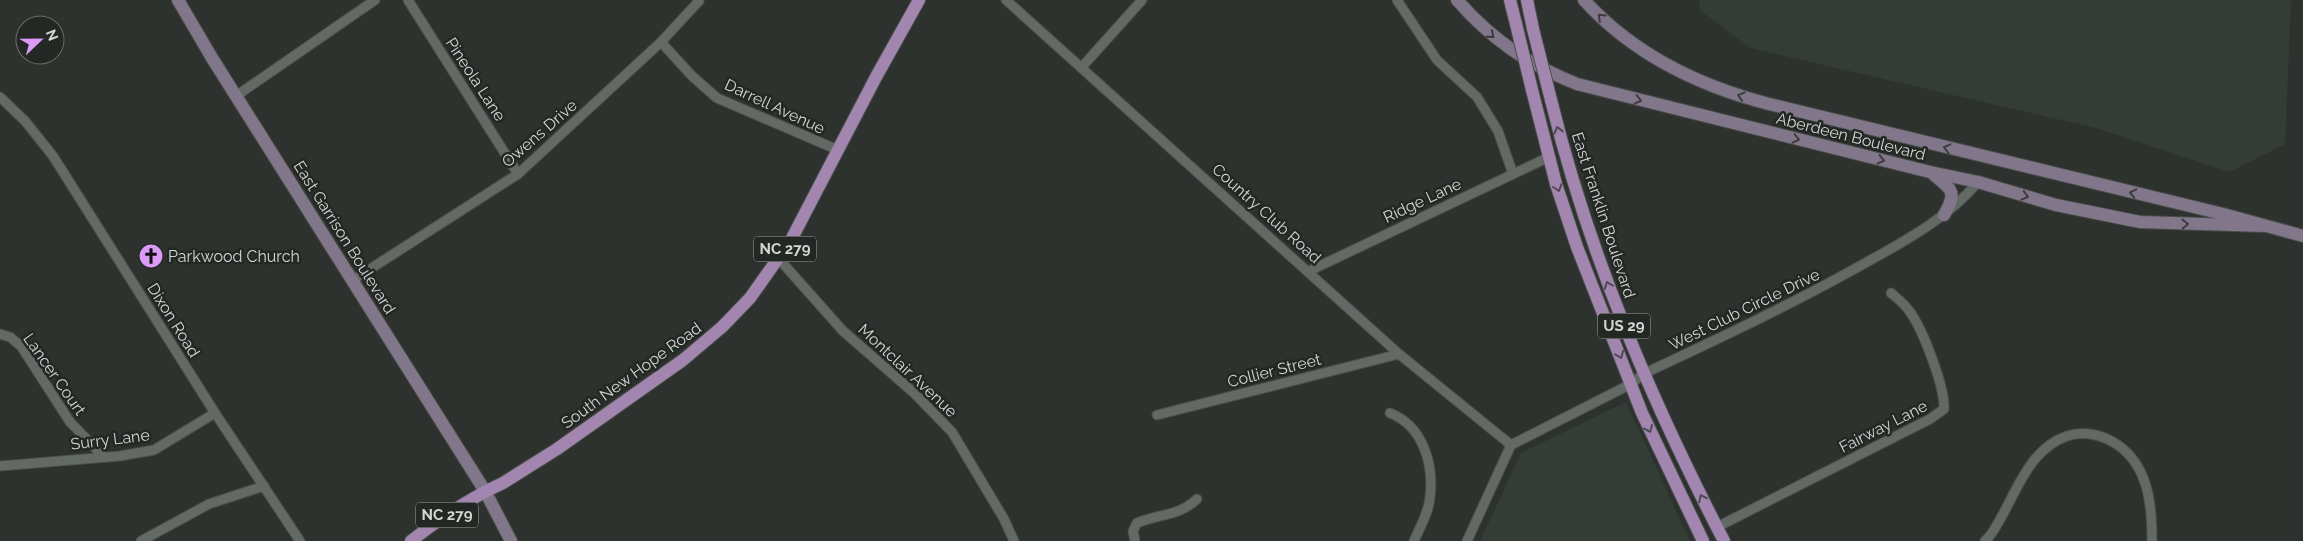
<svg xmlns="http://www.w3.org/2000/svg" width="2303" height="541" font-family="Raleway,sans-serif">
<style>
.built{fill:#333d35}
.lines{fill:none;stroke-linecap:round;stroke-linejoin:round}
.minor-casing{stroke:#4a4f4b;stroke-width:11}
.secondary-casing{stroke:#4a4f4b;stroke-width:14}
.primary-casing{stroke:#4a4f4b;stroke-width:14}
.minor{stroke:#636964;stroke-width:9}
.secondary{stroke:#82778a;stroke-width:12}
.primary{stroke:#a286b0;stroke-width:12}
.primary-bridge-casing{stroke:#4a4f4b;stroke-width:14;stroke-linecap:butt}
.primary-bridge{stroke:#a286b0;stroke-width:12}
.oneway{stroke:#3b3c3e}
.oneway2{stroke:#4f4955}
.labels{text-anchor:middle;stroke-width:5;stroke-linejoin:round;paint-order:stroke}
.shield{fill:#232824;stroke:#9ea29e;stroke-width:1}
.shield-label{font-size:15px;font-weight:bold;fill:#d3d6d3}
.street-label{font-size:16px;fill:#d3d6d3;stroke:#232824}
.poi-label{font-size:16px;fill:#d3d6d3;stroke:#232824;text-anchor:start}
</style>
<rect width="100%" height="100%" fill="#2d322e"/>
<g class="built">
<polygon points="1699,0 2291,0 2285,144 2229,172 2096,128 1750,48 1700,10"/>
<polygon points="1626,402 1690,541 1480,541 1521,453"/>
</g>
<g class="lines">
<defs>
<g id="minor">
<polyline points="408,0 518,174"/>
<polyline points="1006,0 1399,354 1511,445"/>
<polyline points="1397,0 1437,60 1477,97 1498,131 1513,174"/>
<polyline points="661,42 692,76 717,98 838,150"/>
<polyline points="1081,68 1142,0"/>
<polyline points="236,96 375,0"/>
<polyline points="0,97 25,121 53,156 215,413 300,541"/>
<polyline points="779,259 843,331 913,392 952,432 1004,519 1014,541"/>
<polyline points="1309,271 1549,157"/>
<polyline points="353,280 518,174 661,42 699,1"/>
<polyline points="0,334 10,337 21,346 70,422 104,457"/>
<path d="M1390 413C1423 426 1434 464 1430 497 1429 512 1420 527 1414 541"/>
<polyline points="1157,415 1399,354"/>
<path d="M1511 445 1631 384 1643 374C1716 340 1788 306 1858 267 1901 243 1946 220 1978 182"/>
<polyline points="0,466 120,456 154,450 215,413"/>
<path d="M1717 527 1930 419 1944 409C1945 387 1923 330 1910 312 1905 304 1898 299 1891 293"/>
<polyline points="141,541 209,504 264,486"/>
<path d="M1135 541 1133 531 1137 523C1160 513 1178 517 1197 499"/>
<polyline points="1467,541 1511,445"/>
<path d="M1985 541C1993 534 1997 524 2002 516 2019 485 2032 448 2067 436 2084 430 2103 435 2118 445 2149 467 2152 506 2152 541"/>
</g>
<g id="secondary">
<polyline points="178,0 212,58 485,491 511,541"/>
<path d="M1457 0C1491 39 1529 65 1577 84L1930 172 1978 182 2056 205 2140 222 2265 226"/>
<path d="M1584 0C1633 54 1699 86 1769 104L2223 214 2303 236"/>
<path d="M1934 175C1953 190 1957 192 1944 215"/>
</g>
<g id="primary">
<polyline points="1510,0 1516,24"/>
<polyline points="1527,0 1533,29"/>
<polyline points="1532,90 1556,184 1577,247 1642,413 1703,541"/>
<path d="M1551 100C1589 255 1651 400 1724 541"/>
<path d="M411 541C439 519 470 498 503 483L557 449 683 360 722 327 750 298 791 240 876 77 919 0"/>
</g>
</defs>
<use href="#minor" class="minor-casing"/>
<use href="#secondary" class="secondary-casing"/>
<use href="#primary" class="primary-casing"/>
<use href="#minor" class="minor"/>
<use href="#secondary" class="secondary"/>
<use href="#primary" class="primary"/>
<defs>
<g id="primary-bridge">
<polyline points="1516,24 1532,90"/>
<polyline points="1533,29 1551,100"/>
</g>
</defs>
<use href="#primary-bridge" class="primary-bridge-casing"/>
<use href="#primary-bridge" class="primary-bridge"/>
</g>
<defs><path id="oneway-chevron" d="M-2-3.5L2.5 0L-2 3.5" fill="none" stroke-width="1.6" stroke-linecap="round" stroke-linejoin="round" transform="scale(1.25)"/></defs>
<g class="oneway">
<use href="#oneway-chevron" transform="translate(1601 17) rotate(-137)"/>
<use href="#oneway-chevron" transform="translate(1491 35) rotate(40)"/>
<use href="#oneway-chevron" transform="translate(1741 96) rotate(-163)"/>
<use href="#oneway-chevron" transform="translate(1638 100) rotate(14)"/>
<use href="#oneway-chevron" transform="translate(1796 139) rotate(14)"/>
<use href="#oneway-chevron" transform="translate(1947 148) rotate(-166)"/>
<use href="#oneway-chevron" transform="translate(1881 160) rotate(14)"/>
<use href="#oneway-chevron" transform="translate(2133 193) rotate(-167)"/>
<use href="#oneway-chevron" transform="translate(2025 196) rotate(15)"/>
<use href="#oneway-chevron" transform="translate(2185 224) rotate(-1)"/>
</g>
<g class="oneway2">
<use href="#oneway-chevron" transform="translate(1558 130) rotate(-104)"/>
<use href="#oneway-chevron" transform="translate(1558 188) rotate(72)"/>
<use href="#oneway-chevron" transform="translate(1608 285) rotate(-111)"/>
<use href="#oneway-chevron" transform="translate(1620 355) rotate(68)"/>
<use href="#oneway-chevron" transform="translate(1649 429) rotate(66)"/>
<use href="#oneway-chevron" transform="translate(1702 498) rotate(-117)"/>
</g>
<defs>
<symbol id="church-disc" viewBox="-11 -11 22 22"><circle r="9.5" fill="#da9af6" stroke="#232824"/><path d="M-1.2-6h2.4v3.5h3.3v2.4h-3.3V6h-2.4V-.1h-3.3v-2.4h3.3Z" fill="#111"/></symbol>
</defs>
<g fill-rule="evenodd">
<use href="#church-disc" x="137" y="242" width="28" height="28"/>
</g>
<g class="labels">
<g class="shield">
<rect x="754" y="236.5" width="62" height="25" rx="4"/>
<rect x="1598" y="313.5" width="52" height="25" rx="4"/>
<rect x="416" y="502.5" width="62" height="25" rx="4"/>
</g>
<g class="shield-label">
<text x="785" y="254">NC 279</text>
<text x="1624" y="331">US 29</text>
<text x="447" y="520">NC 279</text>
</g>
<g class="street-label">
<text transform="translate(476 79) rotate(57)" y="6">Pineola Lane</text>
<text transform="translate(775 106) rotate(25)" y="6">Darrell Avenue</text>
<text transform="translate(539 133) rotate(-41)" y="6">Owens Drive</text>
<text transform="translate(1851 136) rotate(14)" y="6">Aberdeen Boulevard</text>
<text transform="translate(1422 200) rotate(-25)" y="6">Ridge Lane</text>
<text transform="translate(1267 213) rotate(42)" y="6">Country Club Road</text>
<text transform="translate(1604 215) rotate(72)" y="6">East Franklin Boulevard</text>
<text transform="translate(345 237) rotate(58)" y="6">East Garrison Boulevard</text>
<text transform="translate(1744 309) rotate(-26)" y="6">West Club Circle Drive</text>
<text transform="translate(174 320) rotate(58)" y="6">Dixon Road</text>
<text transform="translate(908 370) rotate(43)" y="6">Montclair Avenue</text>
<text transform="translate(1274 370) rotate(-14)" y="6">Collier Street</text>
<text transform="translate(55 374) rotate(55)" y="6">Lancer Court</text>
<text transform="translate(631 375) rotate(-36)" y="6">South New Hope Road</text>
<text transform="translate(1883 426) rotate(-27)" y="6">Fairway Lane</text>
<text transform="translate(110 439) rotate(-7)" y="6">Surry Lane</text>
</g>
<g class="poi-label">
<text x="168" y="262">Parkwood Church</text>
</g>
</g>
<g transform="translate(40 40) rotate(68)"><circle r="24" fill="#232824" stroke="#696e6a"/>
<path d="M0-4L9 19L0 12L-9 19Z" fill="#da9af6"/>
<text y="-8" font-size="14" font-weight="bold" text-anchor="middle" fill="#d3d6d3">N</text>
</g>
</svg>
